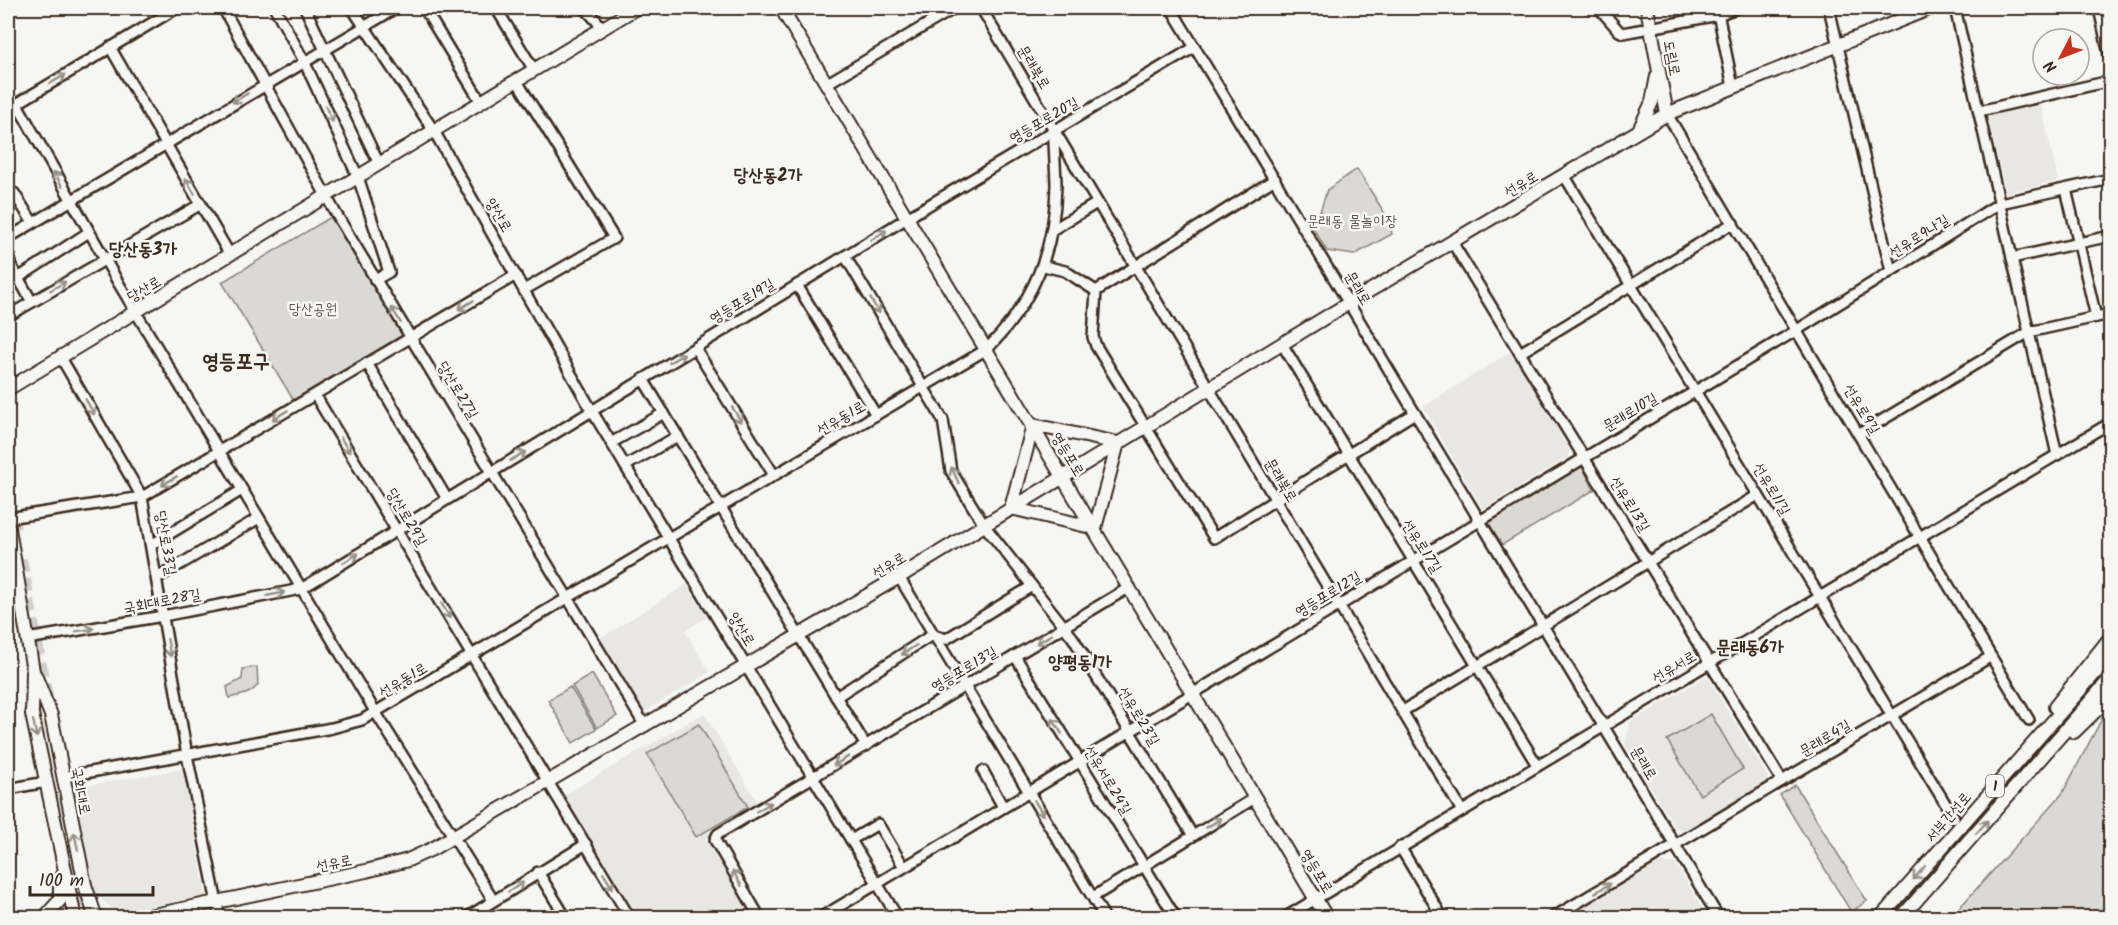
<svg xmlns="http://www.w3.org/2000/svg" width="2118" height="925" font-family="Kalam,'Poor Story',sans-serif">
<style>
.built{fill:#e8e7e2}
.green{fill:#dad9d3;stroke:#8a8278;stroke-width:1.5}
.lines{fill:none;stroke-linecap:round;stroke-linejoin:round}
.highway-tunnel{stroke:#d1cdc8;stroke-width:14;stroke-dasharray:14 7;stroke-linecap:butt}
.minor-casing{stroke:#3b2a1e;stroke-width:14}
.major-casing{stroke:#3b2a1e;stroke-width:16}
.minor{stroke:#f6f6f2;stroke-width:9}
.major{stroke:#f6f6f2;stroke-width:12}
.oneway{stroke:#989088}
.labels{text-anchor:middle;stroke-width:5;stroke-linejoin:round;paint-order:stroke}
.shield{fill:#f6f6f2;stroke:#73675e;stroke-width:1.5}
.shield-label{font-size:14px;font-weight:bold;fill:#3b2a1e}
.street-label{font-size:15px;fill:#3b2a1e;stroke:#f6f6f2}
.park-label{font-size:15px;fill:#63564b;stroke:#f6f6f2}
.quarter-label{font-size:18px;font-weight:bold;fill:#3b2a1e;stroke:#f6f6f2}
.district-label{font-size:21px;font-weight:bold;fill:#3b2a1e;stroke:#f6f6f2}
</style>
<rect width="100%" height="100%" fill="#f6f6f2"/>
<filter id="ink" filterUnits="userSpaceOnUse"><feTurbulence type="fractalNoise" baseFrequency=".0167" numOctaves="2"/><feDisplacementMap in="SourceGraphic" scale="12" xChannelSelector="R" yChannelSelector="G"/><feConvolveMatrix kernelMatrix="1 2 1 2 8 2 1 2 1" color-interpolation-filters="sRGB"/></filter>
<g filter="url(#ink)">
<g class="built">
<polygon points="2041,105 2058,181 2006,193 1988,116"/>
<polygon points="1512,351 1570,450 1567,458 1483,509 1423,407"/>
<polygon points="687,584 707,617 685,631 710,672 644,712 599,639"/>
<polygon points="1707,676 1768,778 1767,782 1687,831 1676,829 1625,745 1630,722"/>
<polygon points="704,713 759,805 705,838 752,917 638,917 564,795"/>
<polygon points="183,769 206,897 117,912 95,895 73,788"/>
<polygon points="1656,863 1675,863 1708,917 1565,917"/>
</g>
<g class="green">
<polygon points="1357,169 1389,220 1392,234 1354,255 1327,251 1310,223 1319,215 1327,190"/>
<polygon points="331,217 403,336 294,401 222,282"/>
<polygon points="1581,464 1594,490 1502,545 1487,520"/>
<path d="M257 667 258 685C249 696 242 694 229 698L227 687 242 679 243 669Z"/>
<polygon points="592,674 617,716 597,728 572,686"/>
<polygon points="570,687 596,729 573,743 548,700"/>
<polygon points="2110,708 2110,917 1951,917 2062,794 2105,713"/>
<polygon points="1711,714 1743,769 1700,795 1667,740"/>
<polygon points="699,724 748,807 696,837 647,754"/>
<polygon points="1795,785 1867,901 1851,912 1780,795"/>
</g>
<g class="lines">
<g class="highway-tunnel">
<polyline points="8,495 14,529"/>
<polyline points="20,559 46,697"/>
<polyline points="74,894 82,918"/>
</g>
<defs>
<g id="minor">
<polyline points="223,8 335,212 645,726"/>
<polyline points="275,8 304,61 358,177 389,272 375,280"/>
<polyline points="305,8 379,164"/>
<polyline points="352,8 434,131 592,411 898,918"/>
<polyline points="424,8 481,102"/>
<polyline points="496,8 534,70"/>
<polyline points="585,8 603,28"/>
<polyline points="981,8 1462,811"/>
<polyline points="1171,8 1719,918"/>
<polyline points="1599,8 1619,31 1623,33 1718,15 1736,8"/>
<polyline points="1717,8 1733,87"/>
<polyline points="1829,8 1891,271"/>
<polyline points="1955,8 2057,455"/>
<polyline points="2099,8 2110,59"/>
<polyline points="110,47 230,255"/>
<polyline points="517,81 614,238 524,290"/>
<polyline points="826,84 955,8"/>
<polyline points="17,104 119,284 376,713 493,900"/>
<polyline points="8,109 177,8"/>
<polyline points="1979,111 2110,81"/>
<polyline points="1667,114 2029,720"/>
<polyline points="1564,175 1954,818"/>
<polyline points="2066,189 2096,317"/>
<polyline points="8,197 14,193 33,223"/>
<polyline points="1052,230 1097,203"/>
<polyline points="8,238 396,8"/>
<polyline points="1452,242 1782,781"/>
<polyline points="845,256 943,420 951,471 984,525 1073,638 1193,836"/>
<polyline points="2012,258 2110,236"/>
<polyline points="8,260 32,302"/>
<polyline points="1044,266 1065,271 1096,291"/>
<polyline points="18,278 89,232"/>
<polyline points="797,285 876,415"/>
<polyline points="1096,291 1093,337 1096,346 1214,538 1415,413"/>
<polyline points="1096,291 1275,179"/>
<polyline points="8,316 201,204"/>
<polyline points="1282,344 1537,765"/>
<polyline points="695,348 774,475"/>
<polyline points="1520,353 1733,223"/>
<polyline points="60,356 142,497 187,755 220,918"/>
<polyline points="367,363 447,499"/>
<polyline points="643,379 866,746"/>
<polyline points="315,395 630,918"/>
<polyline points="1859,434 2029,332 2110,314"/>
<polyline points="611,443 664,413"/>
<polyline points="625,466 678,436"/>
<polyline points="8,518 142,497 516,275"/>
<polyline points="151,545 242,490"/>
<polyline points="899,577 1105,918"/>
<polyline points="157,578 259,518"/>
<polyline points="27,639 163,616 301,589 907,218 1195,47"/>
<polyline points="1015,656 1176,918"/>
<polyline points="836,697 927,638 934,635 946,639 1032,586"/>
<polyline points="1403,711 1758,495"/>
<polyline points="983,771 1003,807"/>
<path d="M63 777 332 728 362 720 987 349C1033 303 1055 250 1056 185 1056 175 1053 134 1054 130"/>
<polyline points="8,789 46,782"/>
<polyline points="851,840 878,824 904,867"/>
<polyline points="1400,847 1443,918"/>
<polyline points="538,872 566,918"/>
<polyline points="1093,897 1255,798"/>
<polyline points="466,918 586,844"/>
<polyline points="760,918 715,840 718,834 1130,587"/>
<polyline points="820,918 1797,330 2000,203 2110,179"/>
<polyline points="1284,918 2110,423"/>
<polyline points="1552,918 1990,657"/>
</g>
<g id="major">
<polyline points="781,8 1327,918"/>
<polyline points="1647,8 1667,114"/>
<polyline points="2110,8 2110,11"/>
<polyline points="1639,130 1652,102 1657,76"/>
<polyline points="8,389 636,8"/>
<polygon points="1033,425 1118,443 1095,528 1011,508"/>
<polyline points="8,523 33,671 32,714 75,918"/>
<polyline points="35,675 51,715 85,885 96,918"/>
<polyline points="2055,707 2110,638"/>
<polyline points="2074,732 2110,697"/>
<polyline points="44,918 60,900 60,881 64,873"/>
<polyline points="139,918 366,871 408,860 432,849 899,577 1349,303 1667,114 1931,8"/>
<polyline points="1880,918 2110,656"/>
<polyline points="1901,918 2110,679"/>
</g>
</defs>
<use href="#minor" class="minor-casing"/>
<use href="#major" class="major-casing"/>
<use href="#minor" class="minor"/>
<use href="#major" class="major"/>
</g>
<defs><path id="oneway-shaft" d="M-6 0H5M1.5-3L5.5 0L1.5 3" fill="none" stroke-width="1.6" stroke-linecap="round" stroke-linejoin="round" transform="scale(1.5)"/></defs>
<g class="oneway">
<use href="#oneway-shaft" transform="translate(58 79) rotate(-31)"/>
<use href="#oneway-shaft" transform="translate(240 98) rotate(149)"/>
<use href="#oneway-shaft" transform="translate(329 114) rotate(65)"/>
<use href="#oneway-shaft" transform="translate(58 179) rotate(-119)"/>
<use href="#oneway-shaft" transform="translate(190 186) rotate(-120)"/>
<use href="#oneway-shaft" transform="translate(879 235) rotate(-32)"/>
<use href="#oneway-shaft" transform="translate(58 286) rotate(-30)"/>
<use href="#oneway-shaft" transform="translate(466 305) rotate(149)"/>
<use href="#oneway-shaft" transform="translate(875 306) rotate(59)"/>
<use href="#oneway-shaft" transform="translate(396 315) rotate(-121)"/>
<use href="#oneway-shaft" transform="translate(677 358) rotate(-31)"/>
<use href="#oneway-shaft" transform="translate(90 407) rotate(60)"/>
<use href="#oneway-shaft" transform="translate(280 415) rotate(149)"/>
<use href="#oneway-shaft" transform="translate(737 415) rotate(58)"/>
<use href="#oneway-shaft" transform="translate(345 445) rotate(59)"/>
<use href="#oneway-shaft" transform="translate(518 456) rotate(-31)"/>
<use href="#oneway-shaft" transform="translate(955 475) rotate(-115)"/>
<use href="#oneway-shaft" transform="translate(169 481) rotate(149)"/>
<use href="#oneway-shaft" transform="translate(351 558) rotate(-31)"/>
<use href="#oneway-shaft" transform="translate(276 594) rotate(-11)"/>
<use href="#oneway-shaft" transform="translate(446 611) rotate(59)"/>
<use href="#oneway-shaft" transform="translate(85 630) rotate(-9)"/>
<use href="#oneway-shaft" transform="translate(1044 639) rotate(149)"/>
<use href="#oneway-shaft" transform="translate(169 648) rotate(80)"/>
<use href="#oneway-shaft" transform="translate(909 650) rotate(147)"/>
<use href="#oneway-shaft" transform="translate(1057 726) rotate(-122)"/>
<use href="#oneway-shaft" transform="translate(35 729) rotate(78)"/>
<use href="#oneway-shaft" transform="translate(841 761) rotate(149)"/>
<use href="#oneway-shaft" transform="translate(764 807) rotate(-30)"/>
<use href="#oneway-shaft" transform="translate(1039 808) rotate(59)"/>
<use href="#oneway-shaft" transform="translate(1214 823) rotate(-31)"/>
<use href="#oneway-shaft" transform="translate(1982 827) rotate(-48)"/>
<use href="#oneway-shaft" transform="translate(76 841) rotate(-102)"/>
<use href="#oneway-shaft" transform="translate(1919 873) rotate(131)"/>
<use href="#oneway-shaft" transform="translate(737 878) rotate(-120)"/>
<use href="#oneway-shaft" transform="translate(608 881) rotate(59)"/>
<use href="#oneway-shaft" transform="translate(516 887) rotate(-32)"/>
<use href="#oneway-shaft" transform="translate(1603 888) rotate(-31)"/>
</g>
</g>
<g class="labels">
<rect class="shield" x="1986" y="775" width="18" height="22" rx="4.5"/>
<g class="shield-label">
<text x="1995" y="791">1</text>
</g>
<g class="street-label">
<text transform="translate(1672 58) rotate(79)" y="5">도림로</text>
<text transform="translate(1034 67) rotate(59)" y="5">문래북로</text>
<text transform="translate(1044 120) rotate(-30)" y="5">영등포로20길</text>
<text transform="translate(1521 184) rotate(-31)" y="5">선유로</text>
<text transform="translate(499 215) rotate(60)" y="5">양산로</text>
<text transform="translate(1919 236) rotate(-32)" y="5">선유로9나길</text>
<text transform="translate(1358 288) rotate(59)" y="5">문래로</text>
<text transform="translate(144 289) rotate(-31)" y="5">당산로</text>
<text transform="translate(742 301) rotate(-31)" y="5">영등포로19길</text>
<text transform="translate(458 390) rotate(59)" y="5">당산로27길</text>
<text transform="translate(1862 409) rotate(59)" y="5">선유로9길</text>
<text transform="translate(1630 412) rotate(-31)" y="5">문래로10길</text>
<text transform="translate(841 418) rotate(-30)" y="5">선유동1로</text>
<text transform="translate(1068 454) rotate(59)" y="5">영등포로</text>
<text transform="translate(1281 480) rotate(59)" y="5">문래북로</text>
<text transform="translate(1772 489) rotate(59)" y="5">선유로11길</text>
<text transform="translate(1630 504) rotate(58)" y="5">선유로13길</text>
<text transform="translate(407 517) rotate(59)" y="5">당산로29길</text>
<text transform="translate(166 543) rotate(80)" y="5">당산로33길</text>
<text transform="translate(1422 546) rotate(57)" y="5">선유로17길</text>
<text transform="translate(889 565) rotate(-31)" y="5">선유로</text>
<text transform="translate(1328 594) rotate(-31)" y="5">영등포로12길</text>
<text transform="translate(162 601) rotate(-11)" y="5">국회대로28길</text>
<text transform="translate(742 629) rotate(59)" y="5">양산로</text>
<text transform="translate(1674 667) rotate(-31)" y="5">선유서로</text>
<text transform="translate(964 669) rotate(-31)" y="5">영등포로13길</text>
<text transform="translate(403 680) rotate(-31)" y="5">선유동1로</text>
<text transform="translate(1139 716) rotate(59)" y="5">선유로23길</text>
<text transform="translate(1825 738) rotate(-31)" y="5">문래로4길</text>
<text transform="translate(1644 763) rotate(59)" y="5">문래로</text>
<text transform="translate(1108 780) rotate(59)" y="5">선유서로24길</text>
<text transform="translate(81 791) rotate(79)" y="5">국회대로</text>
<text transform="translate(1948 817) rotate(-49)" y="5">서부간선로</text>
<text transform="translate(334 863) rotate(-11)" y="5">선유로</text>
<text transform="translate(1317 871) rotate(59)" y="5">영등포로</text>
</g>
<g class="park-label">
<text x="1352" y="226">문래동 물놀이장</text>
<text x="313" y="314">당산공원</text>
</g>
<g class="quarter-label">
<text x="768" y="181">당산동2가</text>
<text x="143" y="255">당산동3가</text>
<text x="1750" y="653">문래동6가</text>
<text x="1080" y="668">양평동1가</text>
</g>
<g class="district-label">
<text x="236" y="368">영등포구</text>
</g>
</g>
<rect width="2118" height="925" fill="none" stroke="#f6f6f2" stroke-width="30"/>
<rect x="15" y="15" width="2088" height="895" fill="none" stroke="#3b2a1e" stroke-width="2" filter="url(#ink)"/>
<g transform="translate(2061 57) rotate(228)"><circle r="28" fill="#f6f6f2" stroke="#aba49d" stroke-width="1.5"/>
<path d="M0-4.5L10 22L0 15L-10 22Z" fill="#c8321e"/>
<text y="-9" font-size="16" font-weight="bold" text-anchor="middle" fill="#3b2a1e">N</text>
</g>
<path d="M30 886v9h123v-9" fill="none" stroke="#3b2a1e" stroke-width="3"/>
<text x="39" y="886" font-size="18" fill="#3b2a1e" stroke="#f6f6f2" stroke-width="4.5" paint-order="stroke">100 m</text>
</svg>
